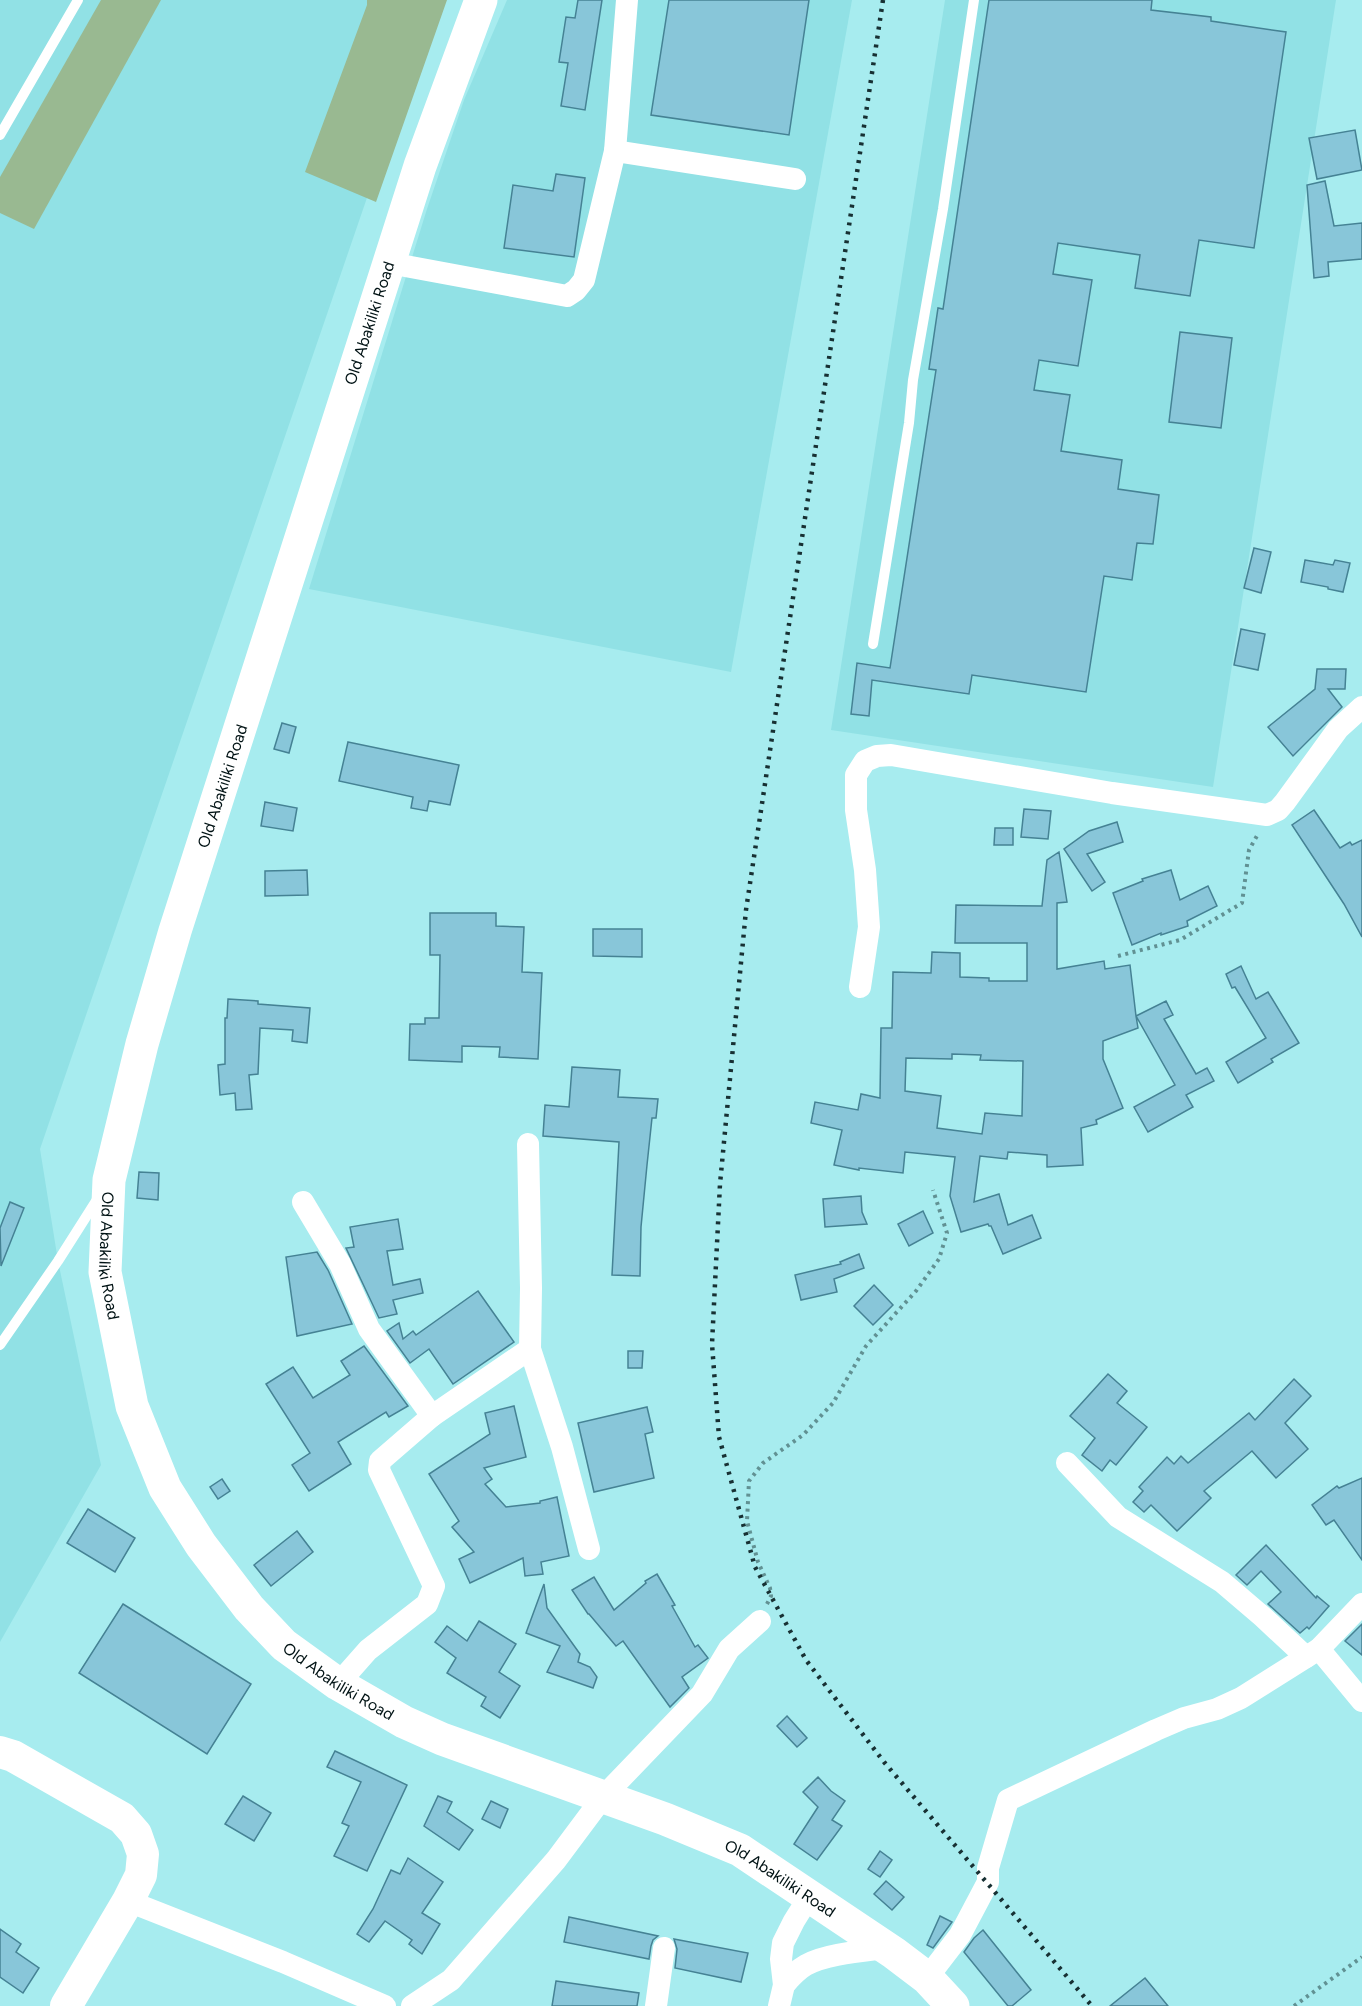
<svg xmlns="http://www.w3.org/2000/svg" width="1362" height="2006" font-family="Figtree,sans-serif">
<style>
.built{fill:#91e1e5}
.green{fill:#99b991}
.building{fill:#88c6d9;stroke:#458294;stroke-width:1.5;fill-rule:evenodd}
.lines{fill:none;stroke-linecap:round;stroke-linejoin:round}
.path{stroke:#619193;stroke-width:4;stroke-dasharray:3 4.5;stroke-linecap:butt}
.lane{stroke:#fff;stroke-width:10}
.street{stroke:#fff;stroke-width:22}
.secondary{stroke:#fff;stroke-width:32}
.primary{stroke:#fff;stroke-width:33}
.rail{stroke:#173033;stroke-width:4.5;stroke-dasharray:3 6;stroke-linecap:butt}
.labels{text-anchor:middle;stroke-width:4.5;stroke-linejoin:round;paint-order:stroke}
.street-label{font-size:16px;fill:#001214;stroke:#fff}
</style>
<rect width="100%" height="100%" fill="#a7ecef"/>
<g class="built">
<polygon points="0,0 435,0 40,1149 58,1261 101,1465 0,1642"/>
<polygon points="507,0 852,0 731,672 309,589 427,209 464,100"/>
<polygon points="945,0 1336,0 1213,787 831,730"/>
</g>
<g class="green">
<polygon points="101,0 161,0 34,229 0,213 0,177"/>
<polygon points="367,0 447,0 376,202 305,172 367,5"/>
</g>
<g class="building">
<polygon points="578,0 602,0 585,110 561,106 568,63 559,62 566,17 575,18"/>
<polygon points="669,0 809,0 789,135 651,115"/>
<polygon points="989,0 1152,0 1151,10 1211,17 1211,21 1286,32 1254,248 1199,240 1190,296 1135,288 1140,255 1058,243 1053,274 1092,280 1078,366 1039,360 1034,390 1070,395 1061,451 1122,460 1118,489 1159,495 1153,544 1137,543 1132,580 1104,576 1086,692 972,675 969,694 872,680 869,716 851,714 857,663 890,668 936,370 929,369 938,308 943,309"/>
<polygon points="1355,130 1362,170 1317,179 1309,138"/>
<polygon points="556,174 585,178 574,257 504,248 513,185 553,191"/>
<polygon points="1325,181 1334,226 1362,223 1362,259 1328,262 1329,276 1314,278 1307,185"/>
<polygon points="1180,332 1232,338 1221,428 1169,422"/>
<polygon points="1254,548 1271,552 1261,593 1244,588"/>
<polygon points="1305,560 1333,565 1335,560 1350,563 1343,592 1328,589 1328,587 1301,582"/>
<polygon points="1241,629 1265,634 1258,670 1234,665"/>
<polygon points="1317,669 1346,669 1345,689 1328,689 1342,707 1293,756 1268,727 1315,689"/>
<polygon points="282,723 296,727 289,753 274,749"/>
<polygon points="348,742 459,765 450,805 429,801 427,811 411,808 413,797 339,781"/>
<polygon points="265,802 297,808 293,831 261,826"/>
<polygon points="1024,809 1051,811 1048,839 1021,837"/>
<polygon points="1314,810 1340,848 1350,842 1352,845 1362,840 1362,937 1344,904 1292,825"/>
<polygon points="1117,822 1123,842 1087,854 1105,882 1092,891 1064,849 1089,831"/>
<polygon points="995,828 1013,828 1013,845 994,845"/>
<path d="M1059 852 1067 902 1057 903V969L1104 961 1105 969 1130 965 1136 1016 1166 1001 1173 1015 1164 1019 1196 1074 1207 1068 1214 1081 1186 1095 1193 1107 1148 1132 1134 1107 1175 1085 1136 1016 1138 1028 1103 1041V1059L1123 1108 1096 1120 1097 1124 1081 1128 1083 1165 1047 1167V1155L1008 1152 1007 1159 980 1156 974 1202 999 1194 1008 1225 1032 1215 1041 1238 1003 1254 991 1226H989L988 1224 961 1232 950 1196 955 1157 905 1152 903 1173 859 1168V1170L834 1165 842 1130 811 1123 815 1102 858 1110 861 1094 880 1098 881 1028H892L893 972 931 973 932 952 960 953V977L989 978V981H1027V943H955L956 905 1042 906 1047 860ZM952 1054 981 1055 980 1060 1023 1061 1022 1116 985 1113 982 1134 937 1128 941 1096 905 1091 906 1058 952 1059Z"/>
<polygon points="307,870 308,895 265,896 265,871"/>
<polygon points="1171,870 1180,900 1208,886 1217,906 1187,921 1188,926 1161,935 1161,933 1132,945 1113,893 1143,881 1142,879"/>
<polygon points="430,913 496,913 496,926 524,927 522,972 542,973 538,1059 499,1057 500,1047 462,1046 462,1062 409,1060 410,1024 425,1024 425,1018 439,1018 440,955 430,955"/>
<polygon points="593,929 642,929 642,957 593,956"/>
<polygon points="1241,966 1256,999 1268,992 1299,1043 1271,1059 1273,1062 1238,1083 1226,1062 1266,1038 1235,987 1232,988 1226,974"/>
<polygon points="228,999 258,1001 258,1004 310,1008 307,1043 292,1041 293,1030 260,1028 258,1074 249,1075 252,1109 236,1110 235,1093 220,1095 218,1065 225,1064 225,1018 227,1018"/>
<polygon points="572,1067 620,1070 618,1097 658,1099 656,1118 652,1118 647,1165 641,1227 640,1276 612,1275 619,1142 543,1136 545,1105 569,1107"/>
<polygon points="139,1172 159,1173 158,1200 137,1198"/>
<polygon points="861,1196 862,1212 867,1224 825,1227 823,1199"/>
<polygon points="10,1202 24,1208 1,1266 0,1228"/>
<polygon points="923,1211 933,1233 909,1246 898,1224"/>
<polygon points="398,1219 403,1249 387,1251 393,1285 420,1279 423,1293 393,1300 397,1314 379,1318 346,1248 354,1247 350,1227"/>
<polygon points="317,1252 328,1270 352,1324 297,1336 286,1257"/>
<polygon points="859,1254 864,1268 834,1279 837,1292 801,1300 795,1275 841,1264 840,1262"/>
<polygon points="874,1285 893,1305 873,1325 854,1306"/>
<polygon points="478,1291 514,1342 453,1384 429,1349 410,1363 387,1331 399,1323 403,1339 413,1331 416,1335"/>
<polygon points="364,1346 408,1406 389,1417 386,1412 338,1442 351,1464 309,1491 292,1465 310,1453 266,1384 293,1367 313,1398 350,1375 341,1361"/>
<polygon points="628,1351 643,1351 642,1368 628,1368"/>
<polygon points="1108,1374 1127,1391 1117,1403 1147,1427 1116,1465 1110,1460 1102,1471 1082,1455 1095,1438 1070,1416"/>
<polygon points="1294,1379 1311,1396 1285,1423 1308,1449 1276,1478 1252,1451 1204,1491 1211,1498 1177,1531 1151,1505 1144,1512 1133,1502 1143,1491 1139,1487 1167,1457 1174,1464 1181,1456 1188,1463 1249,1413 1255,1420"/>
<polygon points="514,1406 526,1457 484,1468 492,1479 485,1484 506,1507 540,1503 540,1501 557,1497 569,1556 541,1562 543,1574 525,1576 523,1558 470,1583 459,1559 474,1552 452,1527 459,1521 429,1474 490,1434 485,1413"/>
<polygon points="647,1407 653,1432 645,1434 654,1478 594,1492 578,1423"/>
<polygon points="1362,1478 1362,1560 1334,1520 1326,1525 1312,1505 1337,1486 1339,1488"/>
<polygon points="222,1479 230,1491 218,1499 210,1487"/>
<polygon points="88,1509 135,1538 115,1572 67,1543"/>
<polygon points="297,1531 313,1552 271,1586 254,1565"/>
<polygon points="1266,1545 1316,1598 1317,1596 1329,1606 1309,1629 1307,1627 1300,1633 1268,1604 1281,1592 1261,1571 1247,1585 1236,1575"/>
<polygon points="657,1574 675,1605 672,1606 695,1647 698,1645 708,1658 682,1677 689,1688 670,1707 623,1641 616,1646 589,1614 588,1614 572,1590 594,1577 614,1610 646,1583 645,1581"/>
<polygon points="544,1584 547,1608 580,1654 578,1662 590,1667 597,1677 593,1688 547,1672 560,1646 526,1633"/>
<polygon points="123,1604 251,1684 207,1754 79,1673"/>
<polygon points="479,1621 516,1644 499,1672 520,1686 500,1718 481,1706 486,1697 447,1673 456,1658 435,1642 447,1626 467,1641"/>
<polygon points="1362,1624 1362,1655 1345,1641"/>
<polygon points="787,1716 807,1738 797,1747 777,1726"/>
<polygon points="335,1751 407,1785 367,1871 334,1856 349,1826 342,1823 361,1782 327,1767"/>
<polygon points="818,1777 831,1791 845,1801 832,1820 842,1826 817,1860 794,1844 818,1807 803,1792"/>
<polygon points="243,1796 271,1813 254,1841 225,1824"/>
<polygon points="438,1796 452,1802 447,1812 473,1830 459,1850 424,1826"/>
<polygon points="491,1801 508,1809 500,1828 482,1819"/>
<polygon points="880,1851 892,1860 880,1877 868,1869"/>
<polygon points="408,1858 443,1882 422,1913 440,1924 422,1954 409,1944 412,1940 385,1921 369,1942 357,1934 373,1909 391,1870 400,1874"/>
<polygon points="886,1881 904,1897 892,1910 874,1894"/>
<polygon points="940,1916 952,1922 933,1948 927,1945"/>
<polygon points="569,1917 658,1936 653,1940 651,1946 649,1959 564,1942"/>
<polygon points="0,1929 21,1944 16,1952 39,1968 23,1993 0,1977"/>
<polygon points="983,1930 1031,1990 1012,2006 1008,2006 964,1952 974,1938"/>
<polygon points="674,1939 748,1953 741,1982 675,1968 677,1949"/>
<polygon points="1145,1978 1168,2006 1110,2006"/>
<polygon points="556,1981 639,1993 637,2006 552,2006"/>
</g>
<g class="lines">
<g class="path">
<polyline points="1118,956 1180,940 1242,903 1249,850 1258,834"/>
<polyline points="767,1604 771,1596 770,1588 758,1562 747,1521 749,1481 763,1463 803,1435 833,1403 866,1346 916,1291 939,1259 947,1233 933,1190"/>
<polyline points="1294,2006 1362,1957"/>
</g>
<g class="lane">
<polyline points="0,135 78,0"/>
<polyline points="873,644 909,423 913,380 943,209 974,0"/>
<polyline points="0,1345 58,1261 98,1198"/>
</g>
<g class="street">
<polyline points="615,151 795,179"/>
<polyline points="389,263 567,296 576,290 584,280 615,151 627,0"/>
<polyline points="860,987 869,927 865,870 856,810 856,775 865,761 877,756 891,755 1112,793 1267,815 1278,810 1285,802 1338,729 1362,707"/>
<polyline points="303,1202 340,1264 369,1329 432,1416"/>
<polyline points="530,1349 562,1447 589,1549"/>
<polyline points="1067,1463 1118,1517 1222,1582 1263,1617 1306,1657"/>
<polyline points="1319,1649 1362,1701"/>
<polyline points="338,1684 368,1650 427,1604 434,1586 379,1470 380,1461 432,1416 530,1349 531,1288 528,1144"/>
<polyline points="128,1901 283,1962 385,2006"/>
<polyline points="927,1978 960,1935 988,1882 988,1868 1008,1800 1156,1730 1184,1718 1217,1709 1241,1698 1319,1649 1362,1604"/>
<path d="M784 1985C791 1977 797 1970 806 1965 825 1954 863 1951 886 1948"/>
<polyline points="412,2006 451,1980 556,1860 603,1797 702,1694 729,1649 760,1621"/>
<polyline points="656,2006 664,1948"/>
<polyline points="779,2006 784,1985 781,1959 783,1943 794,1921 809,1897"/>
</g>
<polyline class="secondary" points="0,1752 13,1756 122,1818 136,1834 143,1854 141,1875 128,1901 66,2006"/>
<path class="primary" id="s1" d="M481 0 420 166 389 263 175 931 142 1044 109 1180 105 1272 132 1406 165 1488 201 1545 249 1608 284 1645 338 1684 404 1722 442 1739 665 1819 740 1850 894 1953 927 1978 953 2006"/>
<polyline class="rail" points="883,0 746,910 720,1184 712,1344 719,1437 755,1567 806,1660 884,1762 1092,2006"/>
</g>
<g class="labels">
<g class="street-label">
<text transform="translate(369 323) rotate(-72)" y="6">Old Abakiliki Road</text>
<text transform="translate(222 786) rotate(-72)" y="6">Old Abakiliki Road</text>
<text dy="6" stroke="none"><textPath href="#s1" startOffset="1314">Old Abakiliki Road</textPath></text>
<text dy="6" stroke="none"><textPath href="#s1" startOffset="1818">Old Abakiliki Road</textPath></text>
<text dy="6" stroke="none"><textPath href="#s1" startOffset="2304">Old Abakiliki Road</textPath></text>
</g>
</g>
</svg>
